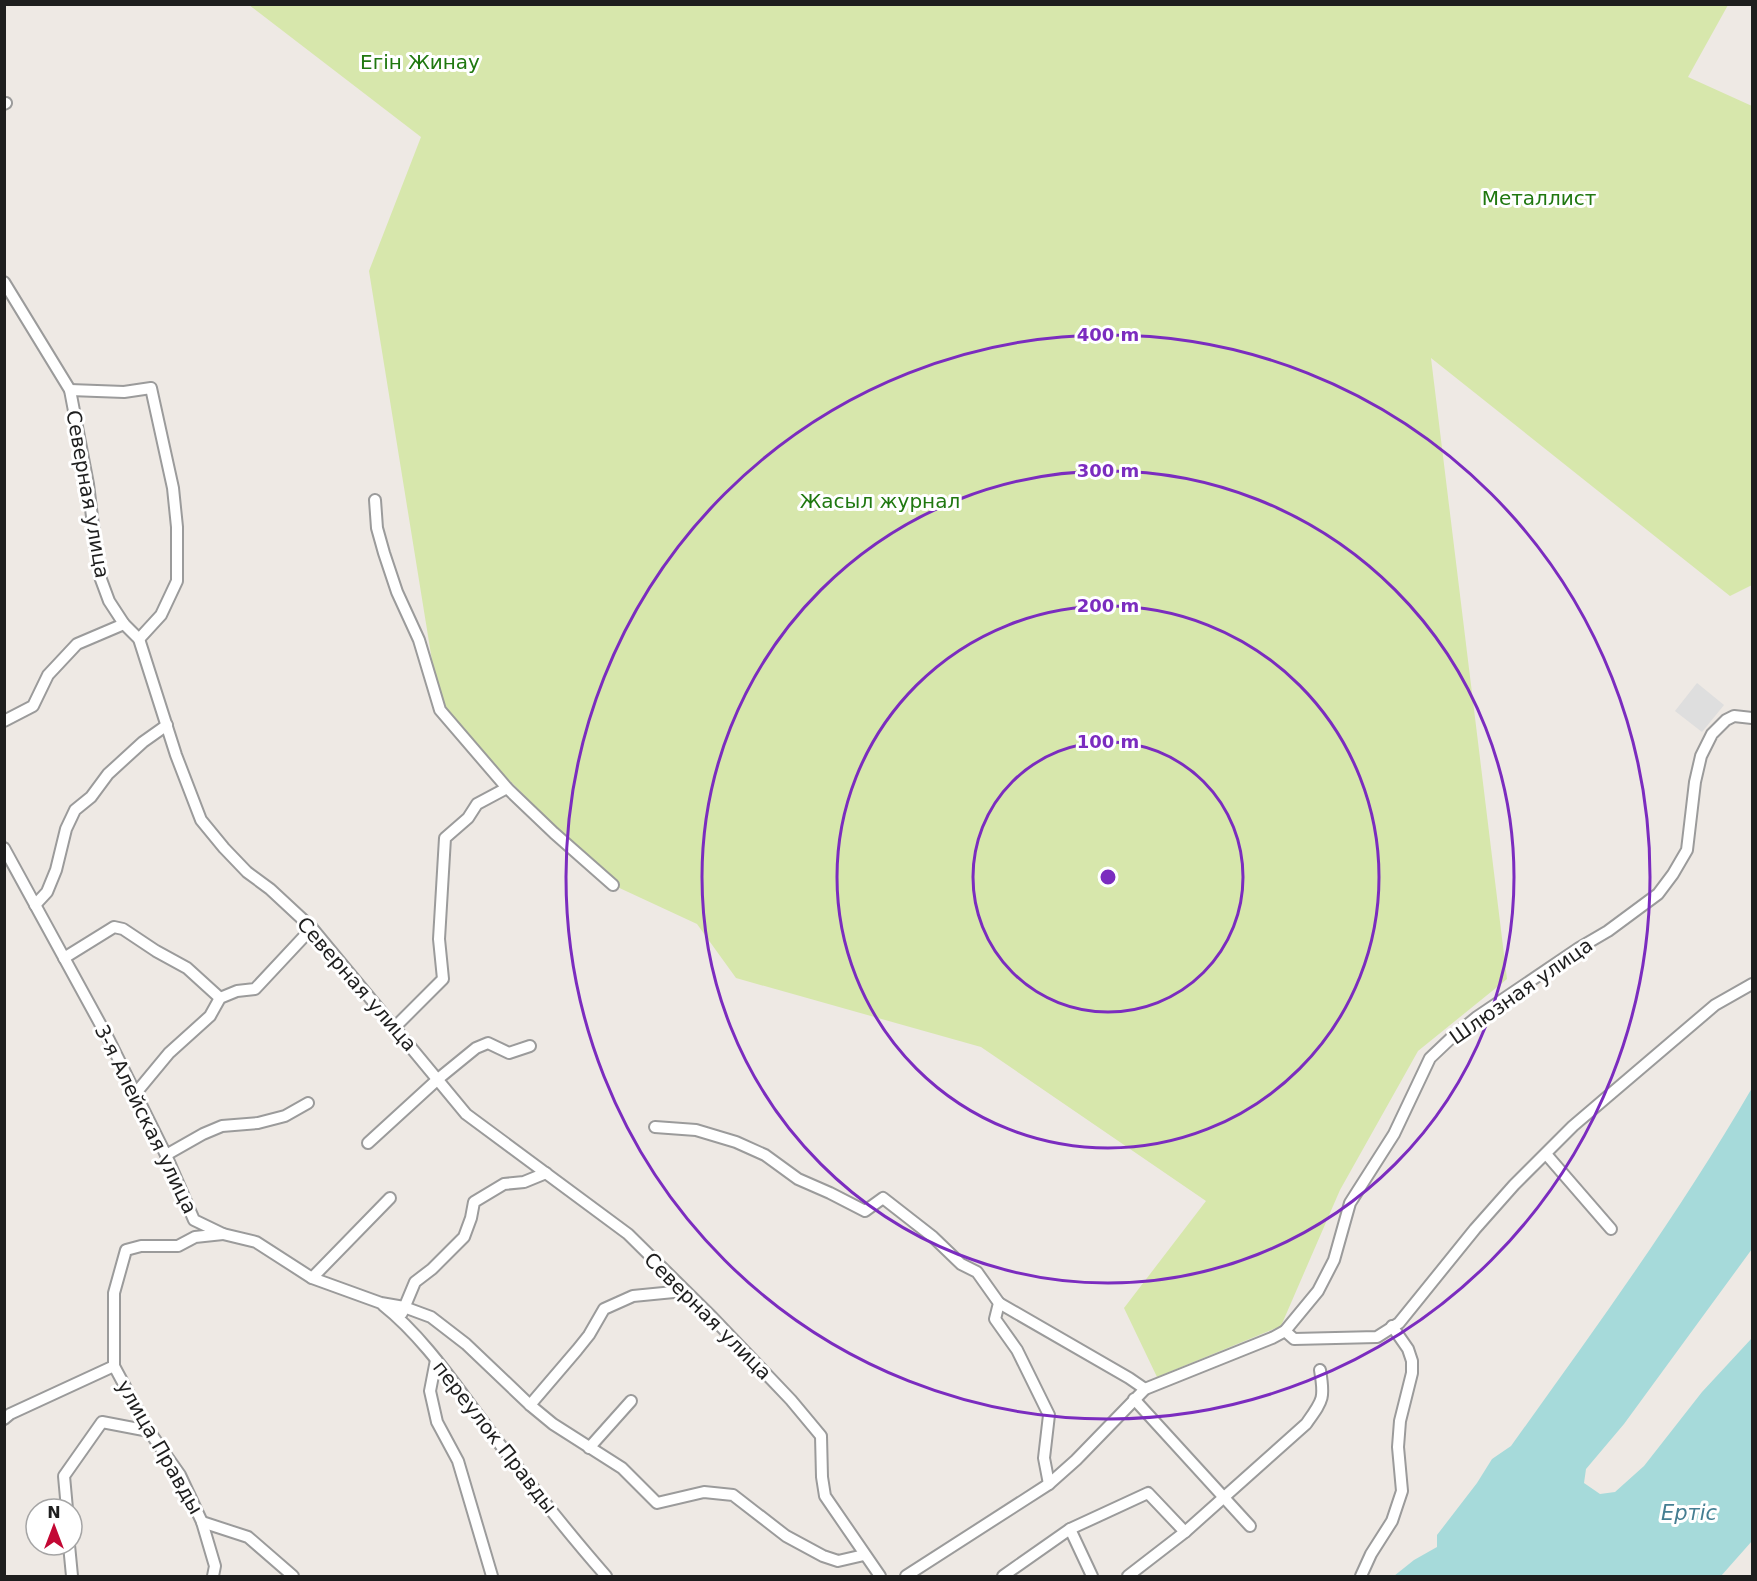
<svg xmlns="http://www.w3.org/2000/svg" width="1757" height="1581" font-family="'DejaVu Sans',sans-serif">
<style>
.grass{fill:#d7e7ac}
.parking{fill:#dedede}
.water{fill:#a6dada}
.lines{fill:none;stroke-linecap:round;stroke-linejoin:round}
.minor-casing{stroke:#9b9b9b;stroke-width:14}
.minor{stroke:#fff;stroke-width:10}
.ring{fill:none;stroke:#7b2cbf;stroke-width:3}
.labels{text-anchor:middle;stroke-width:6;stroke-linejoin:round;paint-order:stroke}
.park-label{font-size:20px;fill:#207810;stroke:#fff}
.street-label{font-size:20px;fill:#1e1e1e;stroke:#fff}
.water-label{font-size:21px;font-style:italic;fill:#457e92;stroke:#fff}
.centre{fill:#7b2cbf;stroke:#fff;stroke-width:3}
.ring-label{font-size:18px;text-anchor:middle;font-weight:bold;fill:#7b2cbf;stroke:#fff;stroke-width:6;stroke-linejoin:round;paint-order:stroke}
</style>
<rect width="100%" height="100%" fill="#eee9e4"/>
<polygon class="grass" points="249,5 1728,5 1688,77 1752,106 1752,585 1730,596 1431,358 1507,979 1418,1051 1340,1190 1281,1326 1157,1377 1124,1308 1206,1201 981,1047 736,978 697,924 613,885 440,710 369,271 421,137"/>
<polygon class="parking" points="1697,683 1724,705 1702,732 1675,711"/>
<path class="water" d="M1752 1088V1249L1624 1424 1586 1469 1584 1483 1600 1494 1615 1492 1644 1466 1702 1392 1752 1338V1541L1721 1576H1394L1414 1560 1437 1547V1535L1477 1483 1492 1459 1511 1446C1595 1329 1680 1212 1752 1088Z"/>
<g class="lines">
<defs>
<g id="minor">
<polyline points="4,104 6,103"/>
<polyline points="4,282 70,390 88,484 99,574 109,601 124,624 139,639 176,755 201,820 224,848 247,872 270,889 312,928 466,1114 628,1234 712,1317 791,1400 821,1436 822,1477 825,1496 880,1576"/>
<polyline points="70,390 124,392 151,388 173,488 177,527 177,581 161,615 139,639"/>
<polyline points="375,500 377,528 384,553 397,592 419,640 440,710 507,788 554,833 613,885"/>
<polyline points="4,721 33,706 48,675 77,644 124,624"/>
<polyline points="4,848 109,1040 166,1155 194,1220 223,1234 195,1237 178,1246 141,1246 126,1250 114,1293 114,1366 149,1431 180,1475 202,1522 215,1566 213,1576"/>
<polyline points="35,905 47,892 56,870 66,829 75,810 91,797 108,774 143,742 167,725"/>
<polyline points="64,958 114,927 123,929 156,951 187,968 220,998"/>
<polyline points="395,1027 443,979 439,939 445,838 468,818 477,804 507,788"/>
<polyline points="135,1094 169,1053 210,1016 220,998 237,991 255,989 312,928"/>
<polyline points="655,1127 696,1130 736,1142 765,1155 798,1179 830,1193 865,1211 883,1198 933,1237 961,1264 977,1272 999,1303 995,1319 1017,1350 1049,1415 1044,1458 1049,1484"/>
<polyline points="368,1143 438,1079 476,1048 488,1043 509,1053 530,1046"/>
<polyline points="1546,1154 1611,1229"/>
<polyline points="166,1155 203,1134 222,1126 258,1123 285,1116 308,1103"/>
<polyline points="223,1234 256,1242 312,1278 381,1303 404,1307 431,1317 466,1344 530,1405 553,1424 622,1468 657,1503 704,1492 733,1495 786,1536 823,1556 838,1561 864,1555"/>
<polyline points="312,1278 390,1198"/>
<polyline points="999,1303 1129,1378 1145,1389"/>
<path d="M383 1305C422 1336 451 1379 481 1419 521 1473 562 1526 606 1576"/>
<polyline points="402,1313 415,1282 432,1269 464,1237 471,1218 474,1202 504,1184 524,1182 546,1173"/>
<polyline points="1285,1331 1294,1339 1377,1337 1399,1323 1475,1229 1514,1185 1573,1126 1715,1005 1752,984"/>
<polyline points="436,1360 430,1391 437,1422 458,1461 492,1576"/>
<polyline points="1134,1399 1250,1526"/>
<polyline points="530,1405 577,1350 589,1335 604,1309 633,1296 684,1291"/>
<polyline points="4,1419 10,1414 114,1366"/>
<polyline points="589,1448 631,1401"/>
<polyline points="67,1509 64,1476 102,1422 149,1431"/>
<polyline points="202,1522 248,1537 293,1576"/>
<polyline points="1070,1529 1092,1576"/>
<polyline points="69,1545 72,1576"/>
<polyline points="906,1576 1049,1484 1076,1460 1145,1389 1272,1338 1285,1331 1318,1291 1334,1260 1350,1203 1394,1134 1430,1058 1450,1039 1477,1017 1579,948 1608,931 1658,894 1673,874 1687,850 1695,782 1701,756 1712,734 1726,720 1734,716 1752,718"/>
<polyline points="1003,1576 1070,1529 1148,1493 1185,1532"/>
<path d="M1128 1576 1185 1532 1306 1424C1323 1400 1325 1399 1320 1370"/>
<polyline points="1361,1576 1371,1554 1392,1521 1402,1491 1398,1447 1400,1421 1412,1373 1412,1361 1408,1349 1392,1326"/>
</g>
</defs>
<use href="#minor" class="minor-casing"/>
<use href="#minor" class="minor"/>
</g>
<g class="ring">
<circle cx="1108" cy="877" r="135"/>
<circle cx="1108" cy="877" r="271"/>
<circle cx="1108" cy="877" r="406"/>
<circle cx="1108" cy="877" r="542"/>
</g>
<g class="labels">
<g class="park-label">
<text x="420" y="69">Егін Жинау</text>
<text x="1539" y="205">Металлист</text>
<text x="880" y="508">Жасыл журнал</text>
</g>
<g class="street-label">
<text transform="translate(88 494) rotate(80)" y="7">Северная улица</text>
<text transform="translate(357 984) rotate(49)" y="7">Северная улица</text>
<text transform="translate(1521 991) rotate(-35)" y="7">Шлюзная улица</text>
<text transform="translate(146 1119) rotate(64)" y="7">3-я Алейская улица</text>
<text transform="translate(708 1316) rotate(45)" y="7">Северная улица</text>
<text transform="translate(495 1437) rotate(52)" y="7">переулок Правды</text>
<text transform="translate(160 1447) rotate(60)" y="7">улица Правды</text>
</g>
<g class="water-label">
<text x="1689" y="1520">Ертіс</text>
</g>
</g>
<circle cx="1108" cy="877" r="9" class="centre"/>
<g class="ring-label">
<text x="1108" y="341">400 m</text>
<text x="1108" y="477">300 m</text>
<text x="1108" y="612">200 m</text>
<text x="1108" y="748">100 m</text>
</g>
<rect width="1757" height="1581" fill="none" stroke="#1e1e1e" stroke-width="12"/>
<g transform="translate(54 1527)"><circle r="28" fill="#ffffff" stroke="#a5a5a5" stroke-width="1.5"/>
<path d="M0-4.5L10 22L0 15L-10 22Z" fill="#c30834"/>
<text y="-9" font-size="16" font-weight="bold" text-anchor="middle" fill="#1e1e1e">N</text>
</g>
</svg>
